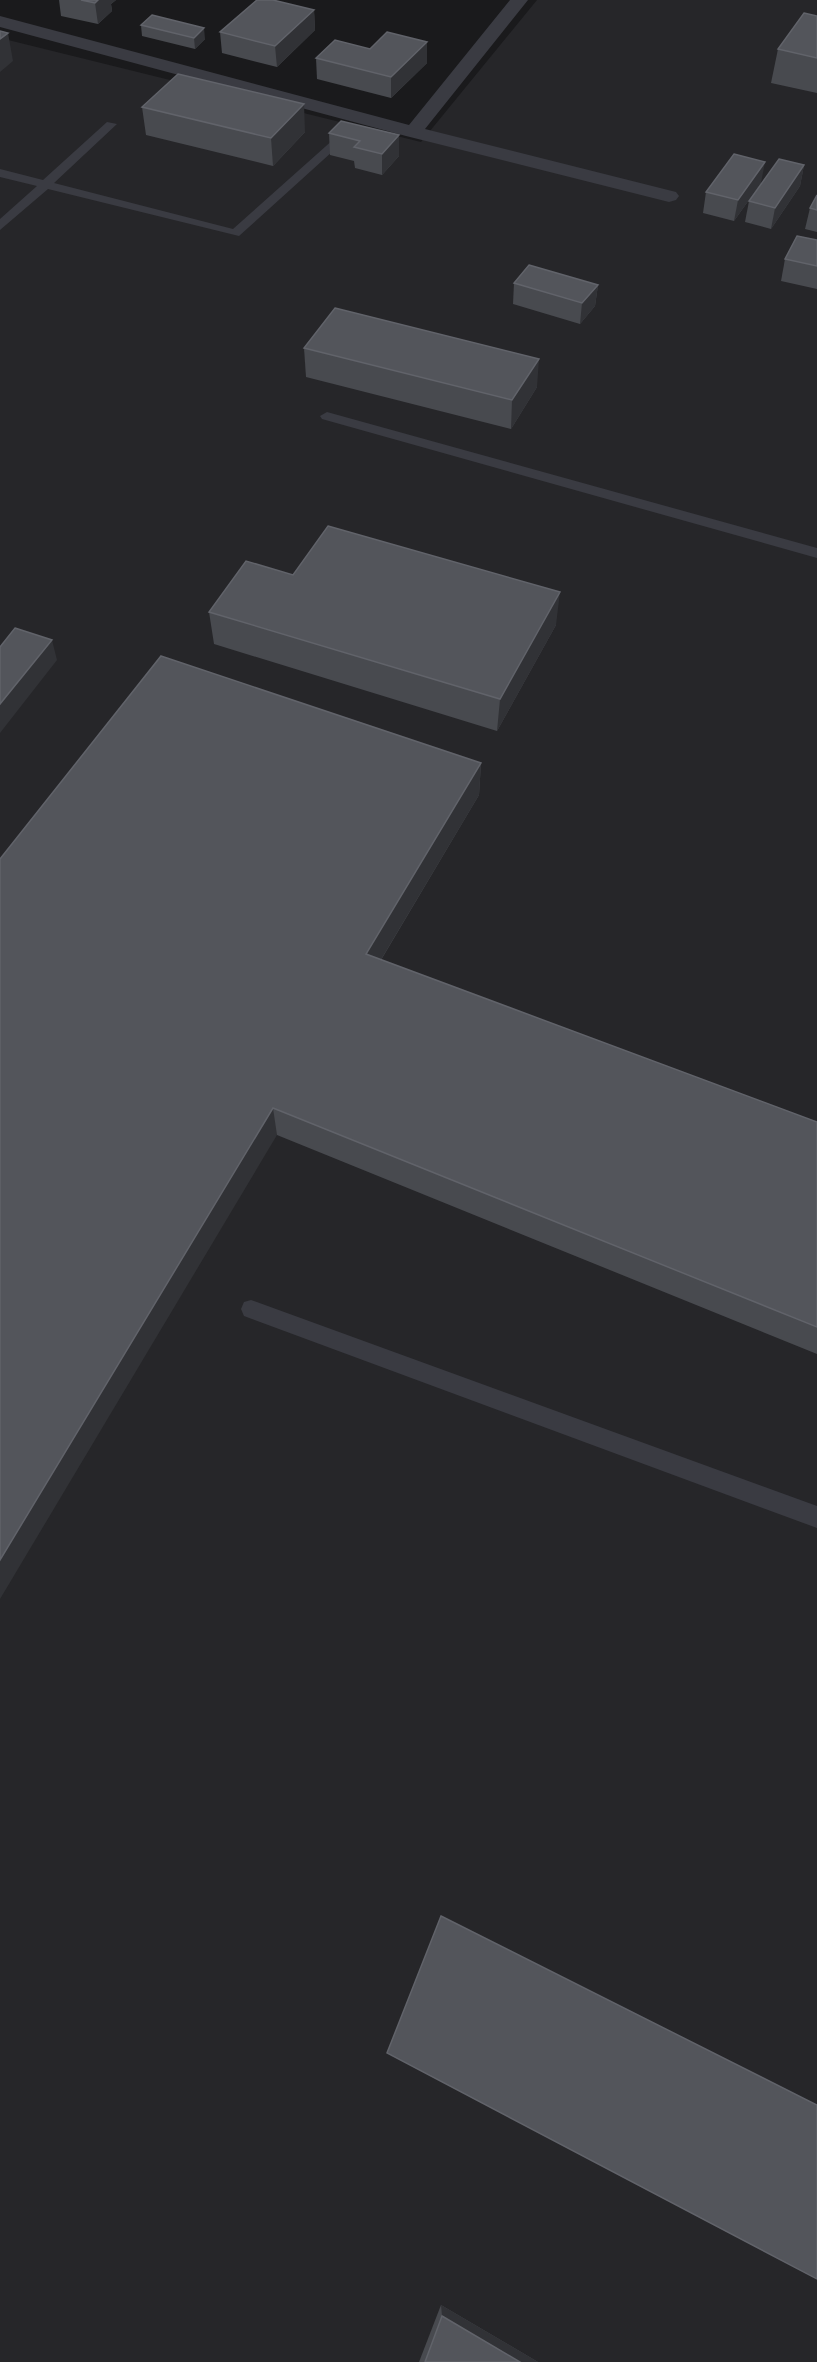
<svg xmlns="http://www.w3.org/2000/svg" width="817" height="2362" font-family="'DejaVu Sans',sans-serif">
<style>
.built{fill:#262629}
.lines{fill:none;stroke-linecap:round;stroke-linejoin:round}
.service{fill:#3a3b42;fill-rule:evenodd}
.minor{fill:#3a3b42;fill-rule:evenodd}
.wall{fill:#484a4f}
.shaded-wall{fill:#313236}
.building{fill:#53555b;stroke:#61636a;stroke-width:1.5}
</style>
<rect width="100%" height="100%" fill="#1a1a1c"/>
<polygon class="built" points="537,0 817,0 817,2362 0,2362 0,38 421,142"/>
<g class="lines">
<g class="service">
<polygon points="107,122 117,124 54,183 233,229 344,130 354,132 239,236 48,189 0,230 0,219 37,186 0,177 0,169 43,180"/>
<polygon points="327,412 817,548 817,558 322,419 320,416"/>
<polygon points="251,1300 817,1506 817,1528 244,1316 241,1309 244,1302"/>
</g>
<polygon class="minor" points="510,0 528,0 425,129 676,192 679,196 676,200 669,202 406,136 0,27 0,16 409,125"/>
</g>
<g class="wall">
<polygon points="59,0 116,0 111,4 112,11 98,24 61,16"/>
<polygon points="314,10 315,30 277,67 222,53 220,32"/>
<polygon points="817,16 817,93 771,83 778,49"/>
<polygon points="141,25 205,39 195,49 142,36"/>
<polygon points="316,58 427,63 391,98 317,79"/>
<polygon points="142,107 305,132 273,166 146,135"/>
<polygon points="329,133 399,135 399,156 382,175 355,168 354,161 330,155"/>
<polygon points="804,165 800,186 771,229 745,222 749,201"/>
<polygon points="761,183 734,221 703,213 706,192"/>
<polygon points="817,195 817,232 805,229 810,208"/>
<polygon points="817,240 817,289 781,281 785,259"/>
<polygon points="514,283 598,285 595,306 580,324 513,304"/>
<polygon points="304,348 537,387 511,429 306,377"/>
<polygon points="293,575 556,625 497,731 214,644 209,612"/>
<polygon points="481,763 479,795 381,960 817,1122 817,1354 277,1135 0,859"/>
<polygon points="441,2305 538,2362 419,2362"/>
</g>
<g class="shaded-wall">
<polygon points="98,0 116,0 111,4 112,11 98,24 95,3"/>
<polygon points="314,10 315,30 277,67 275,46"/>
<polygon points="204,28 205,39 195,49 194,38"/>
<polygon points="8,33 13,61 0,72 0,39"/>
<polygon points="427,42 427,63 391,98 391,77"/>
<polygon points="304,104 305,132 273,166 271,138"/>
<polygon points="399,135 399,156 382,175 382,154"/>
<polygon points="765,162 761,183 734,221 738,200"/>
<polygon points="804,165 800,186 771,229 775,208"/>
<polygon points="598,285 595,306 580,324 582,303"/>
<polygon points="539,359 537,387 511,429 512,400"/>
<polygon points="560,592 556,625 497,731 500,699"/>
<polygon points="52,640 57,660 0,733 0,704"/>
<polygon points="481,763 479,795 367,983 366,954"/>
<polygon points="273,1108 277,1135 0,1599 0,1560"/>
<polygon points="441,2305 538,2362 520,2362 442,2316"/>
</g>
<g class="building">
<polygon points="81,0 98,0 95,3"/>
<polygon points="257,0 273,0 314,10 275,46 220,32"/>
<polygon points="804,13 817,16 817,58 778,49"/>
<polygon points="152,15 204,28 194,38 141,25"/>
<polygon points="0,31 8,33 0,39"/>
<polygon points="387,32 427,42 391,77 316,58 335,40 370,49"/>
<polygon points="178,74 304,104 271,138 142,107"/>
<polygon points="341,121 399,135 382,154 354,147 360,141 329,133"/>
<polygon points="734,154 765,162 738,200 706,192"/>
<polygon points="779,159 804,165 775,208 749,201"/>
<polygon points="817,195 817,210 810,208"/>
<polygon points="797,236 817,240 817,266 785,259"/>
<polygon points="529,265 598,285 582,303 514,283"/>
<polygon points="335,308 539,359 512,400 304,348"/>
<polygon points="328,526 560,592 500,699 209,612 246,561 293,575"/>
<polygon points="15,628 52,640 0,704 0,647"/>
<polygon points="161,656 481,763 366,954 817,1122 817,1327 273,1108 0,1560 0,859"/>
<polygon points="441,1916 817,2105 817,2279 387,2053"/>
<polygon points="442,2316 520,2362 425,2362"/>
</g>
</svg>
